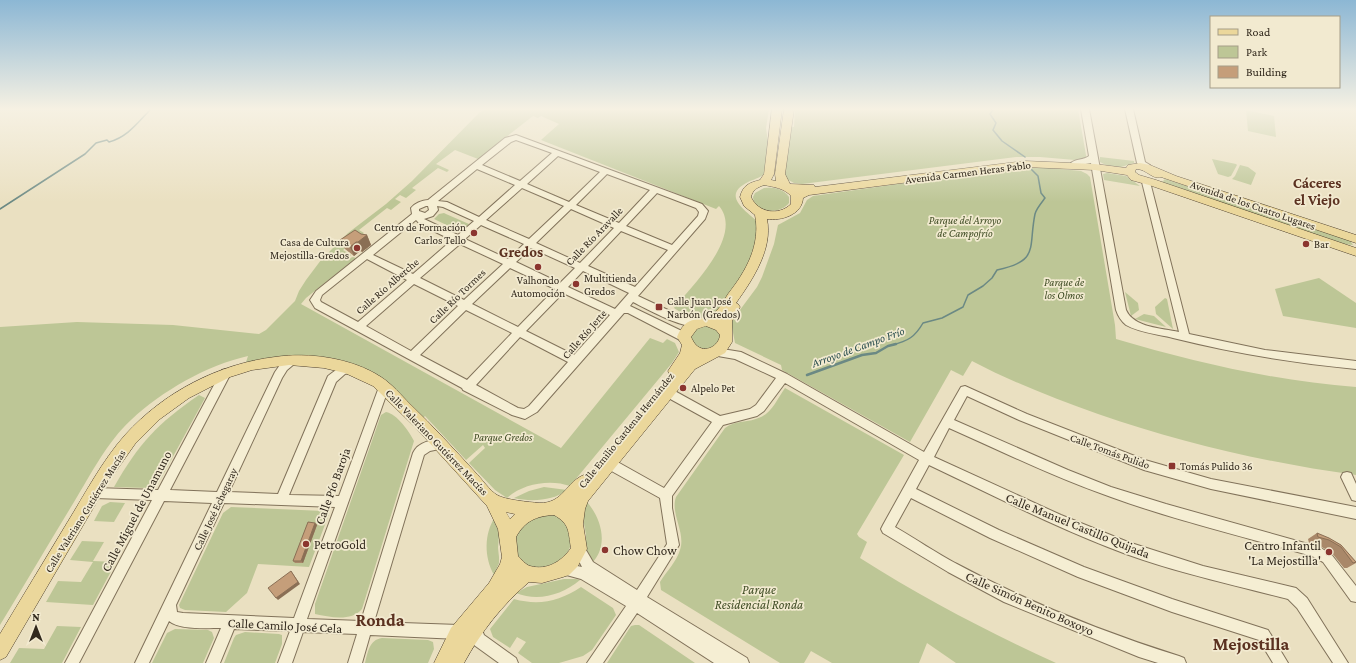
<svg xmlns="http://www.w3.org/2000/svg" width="1356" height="663" font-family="'Crimson Pro',serif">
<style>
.green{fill:#bdc696}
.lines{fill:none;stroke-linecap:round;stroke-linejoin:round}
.stream-far1{stroke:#6b8984;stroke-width:1.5}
.stream{stroke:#6b8984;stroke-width:2.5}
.minor-casing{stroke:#81725a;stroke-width:2}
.major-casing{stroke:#4f402e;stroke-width:1}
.minor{fill:#f5eed3;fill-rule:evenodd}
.major{fill:#ebd79b;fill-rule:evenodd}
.wall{fill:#a98869}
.shaded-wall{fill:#8a6f55}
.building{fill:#c59e7a;stroke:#8a6f55}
.poi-dot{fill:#8b352f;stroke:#f2ead0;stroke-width:1.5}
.labels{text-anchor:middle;stroke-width:3.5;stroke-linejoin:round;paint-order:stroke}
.street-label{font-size:11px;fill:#32291d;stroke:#f2ead0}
.park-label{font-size:11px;font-style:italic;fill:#404d25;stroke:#f2ead0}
.poi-label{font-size:11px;fill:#32291d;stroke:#f2ead0;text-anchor:start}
.water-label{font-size:12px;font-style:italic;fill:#2e5151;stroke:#f2ead0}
.near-street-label{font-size:13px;fill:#32291d;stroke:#f2ead0}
.near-poi-label{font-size:13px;fill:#32291d;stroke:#f2ead0;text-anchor:start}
.near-park-label{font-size:13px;font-style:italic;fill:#404d25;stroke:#f2ead0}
.district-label{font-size:15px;font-weight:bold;fill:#5b3120;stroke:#f2ead0}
.near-district-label{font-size:18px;font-weight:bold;fill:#5b3120;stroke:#f2ead0}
</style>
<rect width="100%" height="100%" fill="#eae0c1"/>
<g class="green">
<path d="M486 109H769L766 128 768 142 765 173C760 178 754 179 748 182 720 196 747 211 758 222 757 230 757 239 755 247 751 262 725 308 712 315 700 322 684 315 674 308L675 306 668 303 670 301 675 300 679 302C696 282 743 234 719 206L716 209 541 140 559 124 541 116 538 118 533 116 478 159 455 150 436 164 449 170 447 172 438 168 412 188 416 190 406 198 400 195 395 199 401 202 391 210 387 208 359 230 364 233 343 250 351 255 347 259 353 257 356 258 306 298 301 304 561 448 650 338 663 343 667 339 675 343 679 352 672 363 570 486C551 479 523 483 507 498L495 490 469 463 485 448 483 445 466 460 425 416 422 419 341 362 245 365 248 356C207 365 162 391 131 420 107 442 91 474 74 502 49 543 25 584 0 625V327L77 322 173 325 259 334 266 330 295 301 299 291 306 280 321 260 348 233 386 204 412 181 480 112Z"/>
<polygon points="795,109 1078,109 1087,161 1040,157 1016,157 802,184 794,183 785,178 783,171 788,126 794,127"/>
<polygon points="1246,110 1274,116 1276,137 1248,131"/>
<polygon points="1100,157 1134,161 1134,163 1121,167 1106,165 1100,162"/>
<polygon points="1212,159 1236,164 1237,165 1231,176 1228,177 1218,174"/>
<polygon points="1240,165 1248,167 1256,173 1251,185 1232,179 1235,176"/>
<path d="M1040 167 1081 171 1087 174 1090 177 1115 325 1116 339C1194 362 1275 381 1356 387V475C1268 463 1182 443 1098 414 1055 399 1012 382 972 361L963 376 951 370 910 442 782 370 781 365 735 343 731 322 757 287 762 277 774 244 778 225 800 213 807 200 813 196 997 170Z"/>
<polygon points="1107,173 1126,176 1140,186 1104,180 1103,174"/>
<polygon points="1165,179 1350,240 1353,245 1344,244 1165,184 1162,182"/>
<path d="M764 188C773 187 783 188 789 197V203C780 215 754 213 753 197L755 193Z"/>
<polygon points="444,213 446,214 469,224 461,232 434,219 439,214"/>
<polygon points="1319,278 1356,303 1356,328 1283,316 1275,289"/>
<polygon points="1125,292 1138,303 1139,310 1131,316"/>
<polygon points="1165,298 1167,299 1173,329 1156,314 1155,307"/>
<polygon points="1144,314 1154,316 1166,327 1135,319"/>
<path d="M707 325 717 329 722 336 717 347 701 350 691 341C691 328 696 329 707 325Z"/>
<path d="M785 388 904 455 857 534 859 537 867 542 860 558C923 598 988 632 1056 663H956L927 643 919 663H832L811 651 804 663H780L661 590 660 582C666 572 677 561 680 550 686 532 670 514 676 497L725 428C735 420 749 423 761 417 772 412 778 398 785 388Z"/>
<path d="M199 395 205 398 158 484 148 488 114 487C139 443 157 424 199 395Z"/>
<path d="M386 412C397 414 409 431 414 441L362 609C351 622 330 617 315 614V604L381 415Z"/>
<path d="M544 487 567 490C553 501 531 502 514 498L529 491Z"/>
<path d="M586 501C601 517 609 544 593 562L586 550V535L583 518Z"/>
<polygon points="110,502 125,503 114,522 94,521 102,506"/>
<polygon points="231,507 324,511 329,514 309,567 258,564 247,593 226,612 185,610 180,608 179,605 223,513"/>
<path d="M537 515H555L568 525C569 530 571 535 571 540 572 568 515 583 515 542 516 536 516 530 521 525 526 521 532 518 537 515Z"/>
<path d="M495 517 499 535 498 548 499 557V563L494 575C484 557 484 534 495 517Z"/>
<polygon points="82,541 104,542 93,561 116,562 93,605 46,602 58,581 81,582 93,562 70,560"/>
<path d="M564 579H576L580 580C562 595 538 602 516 593L527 587Z"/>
<path d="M581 587 613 608 616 615 592 650 583 656 559 663H532L518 653 526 642 517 637 510 648 493 637 490 629 514 599C539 606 560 601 581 587Z"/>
<polygon points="635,625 639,625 695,663 607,663 631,626"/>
<polygon points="57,626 81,627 62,663 10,663 19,648 44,649"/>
<polygon points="175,629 208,630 212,632 214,638 203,663 152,663 167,633"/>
<polygon points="245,632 279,634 282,635 282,644 275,663 224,663 234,638 236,635"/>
<path d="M382 638 428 640 433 642 434 649 428 663H365C368 652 369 640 382 638Z"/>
</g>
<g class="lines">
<g class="stream-far1">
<polyline points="992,109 993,110 990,114 996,123 993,130 1002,141 1025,157"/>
<path d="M0 209 85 154 96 143 107 140 109 142C128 137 138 122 151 109"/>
<path d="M892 345C908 341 915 337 923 323L942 318 963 307 968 295 983 286 992 278 997 270C1040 261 1028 248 1035 214 1036 209 1042 202 1045 198L1041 193 1038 176 1031 169"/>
</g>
<polyline class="stream" points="807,375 862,355 876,353 888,346 896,344"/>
<defs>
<g id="minor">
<path d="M1081 109H1089L1126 310C1134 328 1162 328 1179 332L1142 182 1146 179 1150 182 1189 334 1265 350 1356 361V369C1294 363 1233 353 1173 338 1158 334 1140 333 1126 325 1121 321 1118 316 1116 310L1091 163 1075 166 1071 163C1075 159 1084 160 1089 156Z"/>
<polygon points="1125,109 1133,109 1145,162 1150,165 1150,169 1144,169 1137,163"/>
<path d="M516 135 702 204 708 211 705 219 638 296 683 317 700 320 701 323 700 326C684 330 647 309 633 302L630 306 688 334 689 337 688 340H680L628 313H624L537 412 525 419 512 415 463 390 462 388 315 308 310 300 316 291 412 214 411 208C414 204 422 200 428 200L505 138ZM516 140 552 153 520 181 482 165 511 142ZM558 156 600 172 569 202 527 184ZM477 169 515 185 479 217 447 202 438 201ZM607 174 650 190 619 223 576 205ZM522 188 564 206 529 239 486 220ZM657 193 696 208 699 212 698 216 672 245 626 226ZM426 206H428L429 210 425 213 419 211V209ZM437 206 443 207 474 221 458 235 424 219 433 216 438 210ZM571 209 614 228 580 263 536 243ZM416 220 421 225 452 240 413 274 373 255ZM481 225 524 244 508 259 465 239ZM621 231 668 250 635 287 588 266ZM460 244 503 264 464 300 420 278ZM531 248 575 268 560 283 516 262ZM367 259 407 280 358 322 321 302 320 300 322 295ZM510 268 555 289 518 327 472 304ZM583 271 629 293 615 309 568 287ZM414 284 458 306 411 351 366 326ZM563 293 610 315 574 355 526 331ZM466 310 512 333 467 380 420 355ZM520 337 568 362 529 406 524 409 518 408 476 385Z"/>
<path d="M716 348 741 352 787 374 924 452 961 387 965 386 1027 414 1145 460 1211 479 1356 507V519L1211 489 1144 470 1019 420 967 396 954 420 1068 470 1111 487 1166 504 1319 547 1331 554 1356 586V602L1351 601 1323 562 1312 556C1245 537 1177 521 1111 497 1056 478 1003 452 949 428L934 457 1061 515 1128 542 1203 566 1296 588 1307 598 1348 663H1333L1297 608 1288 599C1233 585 1179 573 1126 554 1059 529 994 496 929 465L916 489 999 530 1084 567 1172 599 1268 630 1288 663H1273L1259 640 1172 612 1078 577 990 538 911 498 895 527C916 539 936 553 957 564 1028 602 1103 632 1179 656L1184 658 1186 663H1158L1139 657 1004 602 948 572 883 533 881 529 883 525 919 460 785 383 764 411 757 416 723 425 672 496V508L679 545 647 597 747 658 749 663H714L637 613 603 663H587L626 606 581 579 559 573 557 569 559 565 563 563 582 567 573 549 575 545 579 543 583 545 593 562 637 590 667 544 660 498 606 468 604 464 606 460 610 459 614 460 664 488 712 422 663 395 662 392 663 389 667 388 671 389 720 416 750 409 756 405 776 378 735 359 712 355 711 352 712 349Z"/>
<path d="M294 356 298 357 299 360 287 370 282 378 229 492 278 494 328 376C335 371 343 363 353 366L354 369 353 372 345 374 336 382 289 495 339 496 379 387 380 384 384 383 388 384 389 387 307 619 361 621 413 453C418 442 433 438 444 442L446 445 444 448 430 451 424 455 374 622 459 625 464 627 466 632 464 637 459 639 370 635 362 663H348L357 634 303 632 292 663H278L290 631 234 629 220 663H206L221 628C207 628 179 630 169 621L149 663H135L212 503 164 501 79 663H65L152 500 95 498 91 497 89 493 91 489 95 488 158 490 222 370 226 369 230 370 231 373 170 490 217 492 275 372 282 362ZM224 503 335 507 294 618 183 613 177 612 176 605Z"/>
<polygon points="1347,472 1351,473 1356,484 1356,501 1352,500 1341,477 1343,473"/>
<polygon points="474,621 479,623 484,635 516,658 518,663 499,663 474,645 467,628 469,623"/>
</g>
<path id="major" d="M772 109H782L774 174 771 180 776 181 775 174 784 109H794L785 174 790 184 814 185 815 187 1025 161 1095 164 1126 168 1128 165 1140 163 1150 165 1176 176 1356 235V243L1161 177C1152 180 1147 169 1136 169L1135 172 1139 175 1156 180 1356 248V256L1149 185 1131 180 1127 175 1095 170 1025 167 809 195 803 198C802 215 781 221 767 219 773 249 753 279 736 303L738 304 740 307 732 321V342L725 353 695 369 588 501 585 509 583 524 587 549 578 566 569 575 563 577 542 583 529 582C502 605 481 632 464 663H434L451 628 489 583 500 564 502 557 498 529 487 506 416 428 373 386 345 373 324 368 289 365 252 370 230 377 189 398 160 419 135 444 109 481 6 657 0 660V634C22 597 45 560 67 523 85 494 102 461 125 435 164 392 218 364 275 357 309 352 352 358 381 377 392 384 401 395 410 404 433 426 454 449 475 472 481 478 490 491 497 495 505 500 529 502 539 503 563 504 567 481 584 475L589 477 673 376 670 375 668 371 680 353 682 345 677 337C687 312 701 324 715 312 721 307 724 300 728 294 746 271 761 245 755 215L744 206 740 197C743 185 749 183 760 180L764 174ZM764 185C774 187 784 188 791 196V204C779 216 758 213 751 197 753 189 757 188 764 185ZM706 326 716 330 720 335C719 346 705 354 696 345 694 343 692 339 691 337L697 329ZM506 512 515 514 510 519ZM554 515C570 524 568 531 571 548 562 561 547 571 530 566 526 565 521 559 518 556L516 537C525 521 536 516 554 515Z"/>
</defs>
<use href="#minor" class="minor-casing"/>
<use href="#major" class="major-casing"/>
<use href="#minor" class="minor"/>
<use href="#major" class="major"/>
</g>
<g class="wall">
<polygon points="361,234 367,235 371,245 362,252 360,251 354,256 345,249 340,240"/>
<polygon points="315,523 317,525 303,563 295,563 293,561"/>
<polygon points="1317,533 1341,545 1356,562 1356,563 1347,568 1344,568 1332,553 1320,546 1309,543 1308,539"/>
</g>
<g class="shaded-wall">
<polygon points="367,235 371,245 362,252 358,242"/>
<polygon points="356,242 360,251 354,256 350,247"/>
<polygon points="315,523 317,525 303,563 301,561"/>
<polygon points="291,571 300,584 278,600 276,598"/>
</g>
<g class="building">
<polygon points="355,230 361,234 367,235 358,242 356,242 350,247 340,240"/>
<polygon points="308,522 315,523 301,561 293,561"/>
<polygon points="1317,533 1329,538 1341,545 1356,562 1353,563 1341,547 1329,540 1318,537"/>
<polygon points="291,571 298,582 276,598 268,588"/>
</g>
<linearGradient id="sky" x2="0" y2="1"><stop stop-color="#8cb7d4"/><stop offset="0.54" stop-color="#f6f1e3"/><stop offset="1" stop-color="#f6f1e3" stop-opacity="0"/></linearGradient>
<rect width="1356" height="202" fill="url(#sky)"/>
<g class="poi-dot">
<circle cx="474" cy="233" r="4"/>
<circle cx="1306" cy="244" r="4"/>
<circle cx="357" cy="248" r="4"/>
<circle cx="538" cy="267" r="4"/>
<circle cx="576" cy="284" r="4"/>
<rect x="655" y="303" width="8" height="8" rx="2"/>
<circle cx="683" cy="388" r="4"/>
<rect x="1168" y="462" width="8" height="8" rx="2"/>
<circle cx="306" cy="544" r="4"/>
<circle cx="605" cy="550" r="4"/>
<circle cx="1329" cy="552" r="4"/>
</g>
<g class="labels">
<g class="street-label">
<text transform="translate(968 172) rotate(-7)" y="4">Avenida Carmen Heras Pablo</text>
<text transform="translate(1253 205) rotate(19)" y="4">Avenida de los Cuatro Lugares</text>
<text transform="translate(594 236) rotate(-46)" y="4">Calle Río Aravalle</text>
<text transform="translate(387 286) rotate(-41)" y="4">Calle Río Alberche</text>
<text transform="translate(457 296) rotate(-44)" y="4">Calle Río Tormes</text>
<text transform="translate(584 334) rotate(-49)" y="4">Calle Río Jerte</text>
<text transform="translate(626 430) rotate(-51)" y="4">Calle Emilio Cardenal Hernández</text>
<text transform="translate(437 442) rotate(46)" y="4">Calle Valeriano Gutiérrez Macías</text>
<text transform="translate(1110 451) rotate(20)" y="4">Calle Tomás Pulido</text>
<text transform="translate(215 509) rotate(-65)" y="4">Calle José Echegaray</text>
<text transform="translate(85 511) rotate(-58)" y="4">Calle Valeriano Gutiérrez Macías</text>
</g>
<g class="park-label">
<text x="965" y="224">Parque del Arroyo<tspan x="965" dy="13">de Campofrío</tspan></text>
<text x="1064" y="286">Parque de<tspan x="1064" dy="13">los Olmos</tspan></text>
<text x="503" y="441">Parque Gredos</text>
</g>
<g class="poi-label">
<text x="466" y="231" text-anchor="end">Centro de Formación<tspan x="466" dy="13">Carlos Tello</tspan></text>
<text x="349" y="246" text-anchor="end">Casa de Cultura<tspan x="349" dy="13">Mejostilla-Gredos</tspan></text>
<text x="1314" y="248">Bar</text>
<text x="584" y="282">Multitienda<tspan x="584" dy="13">Gredos</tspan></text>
<text x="538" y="284" text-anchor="middle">Valhondo<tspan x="538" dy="13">Automoción</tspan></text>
<text x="667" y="305">Calle Juan José<tspan x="667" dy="13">Narbón (Gredos)</tspan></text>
<text x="691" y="392">Alpelo Pet</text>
<text x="1180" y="470">Tomás Pulido 36</text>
</g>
<g class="water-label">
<text transform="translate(858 347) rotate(-20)" y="4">Arroyo de Campo Frío</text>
</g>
<g class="near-street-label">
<text transform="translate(332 486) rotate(-70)" y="5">Calle Pío Baroja</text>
<text transform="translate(136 511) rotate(-62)" y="5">Calle Miguel de Unamuno</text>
<text transform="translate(1078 525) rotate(22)" y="5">Calle Manuel Castillo Quijada</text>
<text transform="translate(1030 603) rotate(24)" y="5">Calle Simón Benito Boxoyo</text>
<text transform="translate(285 625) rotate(3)" y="5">Calle Camilo José Cela</text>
</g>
<g class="near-poi-label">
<text x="314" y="549">PetroGold</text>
<text x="1321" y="550" text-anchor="end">Centro Infantil<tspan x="1321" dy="15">'La Mejostilla'</tspan></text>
<text x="613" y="555">Chow Chow</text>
</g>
<g class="near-park-label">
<text x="759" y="594">Parque<tspan x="759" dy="15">Residencial Ronda</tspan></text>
</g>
<g class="district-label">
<text x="1317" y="188">Cáceres<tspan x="1317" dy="17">el Viejo</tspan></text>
<text x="521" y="257">Gredos</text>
</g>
<g class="near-district-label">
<text x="380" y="626">Ronda</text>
<text x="1251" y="650">Mejostilla</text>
</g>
</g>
<rect x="1210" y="16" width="130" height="72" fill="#f2ead0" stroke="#a59d88"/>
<rect x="1218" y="29" width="20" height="6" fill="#ebd79b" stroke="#a59d88"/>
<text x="1246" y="36" font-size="12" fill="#32291d">Road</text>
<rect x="1218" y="46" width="20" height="12" fill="#bdc696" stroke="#a59d88"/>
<text x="1246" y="56" font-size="12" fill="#32291d">Park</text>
<rect x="1218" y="66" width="20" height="12" fill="#c59e7a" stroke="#a59d88"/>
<text x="1246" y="76" font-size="12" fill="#32291d">Building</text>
<g transform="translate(36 627)" stroke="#f2ead0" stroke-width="3" paint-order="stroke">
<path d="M0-3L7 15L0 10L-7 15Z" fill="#32291d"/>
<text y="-6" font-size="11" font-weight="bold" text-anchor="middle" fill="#32291d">N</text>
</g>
</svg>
